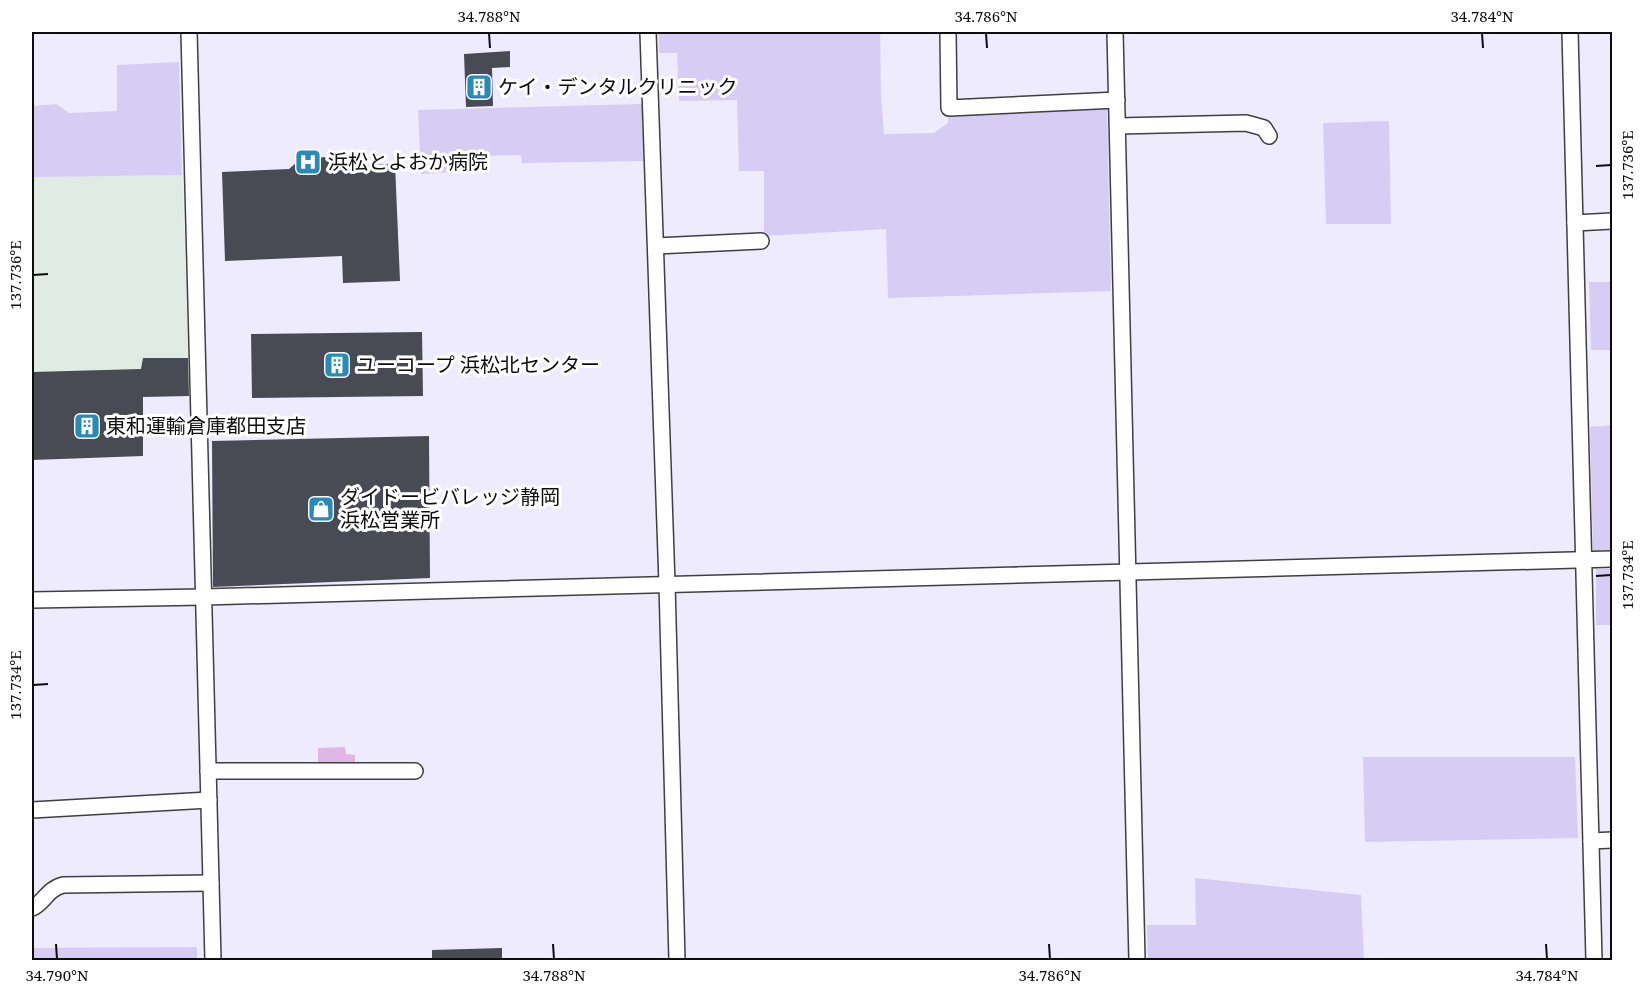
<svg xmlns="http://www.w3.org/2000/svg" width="1644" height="992" font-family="'Noto Serif','Noto Sans JP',serif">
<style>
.industrial{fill:#e0ebe3}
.farmland{fill:#d7ccf3}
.green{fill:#e0b6e7}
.building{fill:#484b54}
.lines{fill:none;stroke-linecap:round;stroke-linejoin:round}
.minor-casing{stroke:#3f3f3f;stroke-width:18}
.minor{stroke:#fff;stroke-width:15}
.ticks{fill:none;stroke:#0c0c0c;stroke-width:2}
.labels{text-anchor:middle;stroke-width:6;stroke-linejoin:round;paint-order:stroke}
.poi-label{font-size:20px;fill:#0c0c0c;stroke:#fff;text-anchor:start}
.neatline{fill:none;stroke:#0c0c0c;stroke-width:2}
.ticks-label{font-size:15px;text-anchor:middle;fill:#0c0c0c}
</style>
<rect width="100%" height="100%" fill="#eeebfe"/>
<polygon class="industrial" points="182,175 190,396 143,397 143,456 32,460 32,177"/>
<g class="farmland">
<polygon points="659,32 880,32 881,97 884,134 934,133 948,123 948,111 1107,108 1111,291 888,298 886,229 764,236 764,171 739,171 737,100 679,101 677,53 659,53"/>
<polygon points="179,62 182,175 32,177 32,106 57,104 69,113 117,111 117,65"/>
<polygon points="642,104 644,161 522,163 521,155 479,156 478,171 421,174 418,110"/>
<polygon points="1389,121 1391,224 1326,224 1323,123"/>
<polygon points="1589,282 1612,282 1612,350 1591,350"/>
<polygon points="1612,425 1612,550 1593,551 1590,427"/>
<rect x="1596" y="569" width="16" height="56"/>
<polygon points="1363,757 1575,757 1578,838 1365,842"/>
<polygon points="1195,878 1361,895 1364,960 1148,960 1147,925 1196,925"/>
<polygon points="197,947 197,960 32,960 32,948"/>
</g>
<polygon class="green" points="345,747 346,754 355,755 355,767 318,767 318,748"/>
<g class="building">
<polygon points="510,51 510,67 492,68 493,106 466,107 464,54"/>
<polygon points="324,157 343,166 395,164 400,281 343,283 342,256 225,261 222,172 289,169 296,163"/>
<polygon points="422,332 423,396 252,398 251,334"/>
<polygon points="143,358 188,358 189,396 143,397 143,456 32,460 32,372 141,369"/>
<polygon points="429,436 430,578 213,587 212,441"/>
<polygon points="502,948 502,960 432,960 432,950"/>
</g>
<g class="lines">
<defs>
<g id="minor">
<polyline points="189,32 213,960"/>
<polyline points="648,32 667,584 677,960"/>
<polyline points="948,32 949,108 1117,100"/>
<polyline points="1115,32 1137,960"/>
<polyline points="1570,32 1594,960"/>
<polyline points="1118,126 1246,123 1264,128 1269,136"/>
<polyline points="1575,223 1612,221"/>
<polyline points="656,246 761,241"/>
<polyline points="32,600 204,597 1612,559"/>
<polyline points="208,771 415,771"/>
<polyline points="32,810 209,800"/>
<polyline points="1591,841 1612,840"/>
<path d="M32 908C44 903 47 889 63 885L211 883"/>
</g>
</defs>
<use href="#minor" class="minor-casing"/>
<use href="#minor" class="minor"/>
</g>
<path class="ticks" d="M489 33 490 48M986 33 987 48M1482 33 1483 48M1596 166 1611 165M33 275 48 274M1596 576 1611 575M33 685 48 684M56 944 57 959M553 944 554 959M1049 944 1050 959M1546 944 1547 959"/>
<defs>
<symbol id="building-square" viewBox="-11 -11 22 22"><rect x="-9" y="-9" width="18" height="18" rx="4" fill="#2989b7" stroke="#fff"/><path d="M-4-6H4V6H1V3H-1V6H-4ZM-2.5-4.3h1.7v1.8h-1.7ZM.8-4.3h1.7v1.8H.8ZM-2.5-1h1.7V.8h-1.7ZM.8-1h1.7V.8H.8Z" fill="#fff"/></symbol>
<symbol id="hospital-square" viewBox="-11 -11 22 22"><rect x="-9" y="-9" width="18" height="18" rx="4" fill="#2989b7" stroke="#fff"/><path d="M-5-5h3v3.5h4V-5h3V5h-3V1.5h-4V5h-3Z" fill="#fff"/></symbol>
<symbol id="shop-square" viewBox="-11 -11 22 22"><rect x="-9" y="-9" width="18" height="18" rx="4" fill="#2989b7" stroke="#fff"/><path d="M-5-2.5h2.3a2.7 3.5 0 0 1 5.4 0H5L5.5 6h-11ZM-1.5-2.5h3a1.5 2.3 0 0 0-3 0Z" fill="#fff"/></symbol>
</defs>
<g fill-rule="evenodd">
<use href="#building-square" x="464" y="72" width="30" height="30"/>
<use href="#hospital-square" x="293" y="147" width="30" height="30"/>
<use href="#building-square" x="322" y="350" width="30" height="30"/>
<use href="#building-square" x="72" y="411" width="30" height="30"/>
<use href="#shop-square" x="306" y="494" width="30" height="30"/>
</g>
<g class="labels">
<g class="poi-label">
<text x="498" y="94">ケイ・デンタルクリニック</text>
<text x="328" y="169">浜松とよおか病院</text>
<text x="356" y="372">ユーコープ 浜松北センター</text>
<text x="106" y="433">東和運輸倉庫都田支店</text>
<text x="340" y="504">ダイドービバレッジ静岡<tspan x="340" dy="23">浜松営業所</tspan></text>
</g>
</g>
<rect width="1644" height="992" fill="none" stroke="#ffffff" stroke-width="66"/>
<rect x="33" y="33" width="1578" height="926" class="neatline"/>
<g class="ticks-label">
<text x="489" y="22">34.788°N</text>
<text x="986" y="22">34.786°N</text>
<text x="1482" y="22">34.784°N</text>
<text transform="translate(1628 165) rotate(-90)" y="5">137.736°E</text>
<text transform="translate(16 275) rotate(-90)" y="5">137.736°E</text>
<text transform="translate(1628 575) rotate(-90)" y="5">137.734°E</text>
<text transform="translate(16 685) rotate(-90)" y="5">137.734°E</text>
<text x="57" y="981">34.790°N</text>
<text x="554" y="981">34.788°N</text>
<text x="1050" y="981">34.786°N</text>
<text x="1547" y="981">34.784°N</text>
</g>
</svg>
